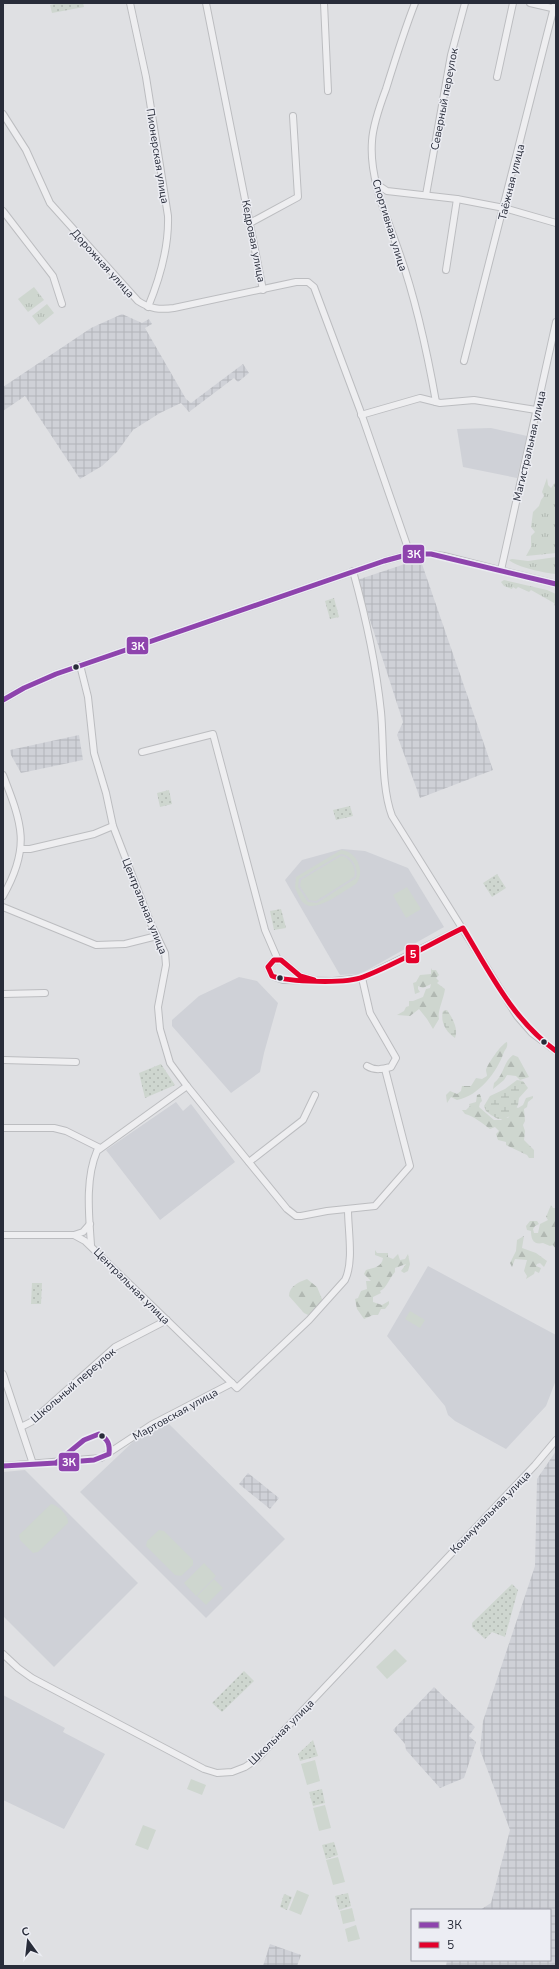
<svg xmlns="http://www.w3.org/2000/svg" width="559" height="1969" font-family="'Nunito Sans',sans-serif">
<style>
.built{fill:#cfd1d7}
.industrial{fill:url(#industrial-grid)}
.grass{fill:url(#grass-tufts)}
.forest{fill:url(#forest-firs)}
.wetland{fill:url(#wetland-marsh)}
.park{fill:url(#park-dots)}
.garden{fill:#ced6cf;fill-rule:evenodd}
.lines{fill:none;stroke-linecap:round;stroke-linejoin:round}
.minor-casing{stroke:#bcbdc0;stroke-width:8}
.minor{stroke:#eeeef0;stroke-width:6}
.bus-1-casing{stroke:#ecedf3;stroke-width:8}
.bus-2-casing{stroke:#ecedf3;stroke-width:8}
.bus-1{stroke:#8e44ad;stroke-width:5}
.bus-2{stroke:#e4002b;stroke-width:5}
.bus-dot{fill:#282c39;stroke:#ecedf3;stroke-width:1.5}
.labels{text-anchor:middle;stroke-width:3;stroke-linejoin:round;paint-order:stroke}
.street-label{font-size:11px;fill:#282c39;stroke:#ecedf3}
.line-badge{stroke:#ecedf3;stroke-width:1.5}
.badge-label{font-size:11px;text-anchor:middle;font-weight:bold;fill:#fff}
</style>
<defs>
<pattern id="industrial-grid" width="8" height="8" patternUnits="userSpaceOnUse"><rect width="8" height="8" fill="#cfd1d7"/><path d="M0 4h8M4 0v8" fill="none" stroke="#b2b4b9"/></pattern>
<pattern id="grass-tufts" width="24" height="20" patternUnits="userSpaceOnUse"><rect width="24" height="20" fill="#ced6cf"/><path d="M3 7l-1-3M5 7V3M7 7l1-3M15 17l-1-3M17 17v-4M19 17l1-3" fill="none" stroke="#b1b8b2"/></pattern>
<pattern id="forest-firs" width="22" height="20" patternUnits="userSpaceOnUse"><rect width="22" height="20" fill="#ced6cf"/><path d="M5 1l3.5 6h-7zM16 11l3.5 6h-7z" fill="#b1b8b2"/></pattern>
<pattern id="wetland-marsh" width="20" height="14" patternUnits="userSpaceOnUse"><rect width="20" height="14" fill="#ced6cf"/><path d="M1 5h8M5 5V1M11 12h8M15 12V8" fill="none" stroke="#b1b8b2"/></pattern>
<pattern id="park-dots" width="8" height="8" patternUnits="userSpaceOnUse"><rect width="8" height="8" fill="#ced6cf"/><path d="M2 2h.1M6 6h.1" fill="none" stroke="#b1b8b2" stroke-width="1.8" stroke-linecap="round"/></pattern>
</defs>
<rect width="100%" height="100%" fill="#dfe0e3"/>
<g class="built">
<polygon points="491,428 527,436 517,478 463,467 457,429"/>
<polygon points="342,849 365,851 408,868 444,927 364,972 359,974 340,975 285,880 302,860"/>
<polygon points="239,977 257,981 278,1003 264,1053 260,1072 231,1093 172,1026 172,1020 199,996"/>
<polygon points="176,1102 183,1111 191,1104 235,1162 160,1220 106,1150"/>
<polygon points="428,1266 556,1335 556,1380 546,1406 506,1449 455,1421 448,1415 445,1406 387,1336"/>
<polygon points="169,1424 285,1539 206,1618 80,1492 137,1438"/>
<polygon points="25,1470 138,1583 54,1667 3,1616 3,1472"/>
<polygon points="3,1695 65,1728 63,1732 105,1754 64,1829 3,1800"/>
</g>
<g class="industrial">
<polygon points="122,314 142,323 149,319 152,324 145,328 186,399 191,403 243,364 249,373 238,382 234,378 189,412 181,403 160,413 133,430 117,452 102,466 80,479 25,396 3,411 3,387 91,328"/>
<polygon points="408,563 422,564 493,770 420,798 397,735 403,722 357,580"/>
<polygon points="79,735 83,760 21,773 11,755 10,750"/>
<polygon points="556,1451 556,1966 446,1966 447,1960 550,1960 550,1910 480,1910 491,1903 510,1830 480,1750 483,1721 535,1566 537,1479"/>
<polygon points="248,1473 279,1498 270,1509 239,1484"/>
<polygon points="434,1687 475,1727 469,1736 476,1742 464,1778 440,1788 406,1750 405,1744 393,1730"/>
<polygon points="270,1944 301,1955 297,1966 263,1966"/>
</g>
<g class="grass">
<polygon points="34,287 44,300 28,312 18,299"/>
<polygon points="47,304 54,313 39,325 32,316"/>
<polygon points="547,478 548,485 551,488 556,481 556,553 526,556 531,547 531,536 535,532 531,527 533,512 539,506 541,500 544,496 542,492"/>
<path d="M556 557V574C545 573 516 567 509 560L512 559 528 561Z"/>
<polygon points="504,580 547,590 556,594 556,609 554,603 531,590 529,592 518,587 516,589 513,587 512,589 504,586 501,582"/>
</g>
<g class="forest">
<path d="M431 968 432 970H436L439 975 436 978 439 981 437 983 445 989C444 998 437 1012 439 1019L433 1029 427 1019 419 1009 410 1016 397 1015 404 1011 406 1007 409 1006V1001H413L423 997 426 989 430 988 431 984 423 988 418 986V989L420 992 415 994 413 983 416 982 420 975 431 974Z"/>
<path d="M507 1042C508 1047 506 1048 504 1052 497 1072 479 1096 457 1100L451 1097 447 1103 446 1095 450 1091 457 1094 461 1091 462 1086H471L476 1078 482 1079 487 1076C487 1074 486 1072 486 1070 487 1065 501 1044 507 1042Z"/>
<path d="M513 1055 518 1057 529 1077 520 1080 516 1076 507 1075 504 1080 493 1089 494 1083C504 1076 503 1062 513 1055Z"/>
<path d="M480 1094 482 1101 480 1103 479 1107 494 1120H501L504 1117 508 1118 516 1107 518 1108 523 1105 526 1098 533 1096V1098L528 1102 527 1107 524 1109 525 1121 523 1125 525 1131 524 1140 534 1150V1158H529L527 1155 506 1145V1142L498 1140 496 1134 499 1131 495 1127 490 1129C483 1124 474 1116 465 1114L462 1110H466L470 1106 469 1104 476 1102 477 1095Z"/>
<path d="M551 1205 553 1208H556V1250L553 1245 550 1246 543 1243C533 1245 531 1239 531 1231L527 1230 526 1226 530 1221H537L539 1224 535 1226 533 1229 534 1233H538L540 1224 548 1220 546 1217Z"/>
<polygon points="524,1236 522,1248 536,1253 547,1261 544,1267 540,1263 537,1264 536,1266 541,1268 539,1273 535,1271 534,1274 526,1279 527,1276 524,1271 527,1260 515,1259 512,1267 510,1263 516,1251 517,1240"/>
<path d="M375 1250 377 1253H388V1257L393 1259 398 1254 400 1260 405 1259 408 1254 410 1264 408 1271 404 1273 401 1271 406 1264 395 1268V1272C390 1277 386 1289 380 1291L381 1293 373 1297V1302L382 1305 389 1301V1304L385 1309H381L378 1315H373L364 1319 357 1309 355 1299 358 1298 361 1291 367 1289 366 1281H371L364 1274 366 1270C373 1268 382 1267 383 1258L375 1255Z"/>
<path d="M307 1279 317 1287 322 1299 321 1303 308 1315 304 1313 289 1296C289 1286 299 1282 307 1279Z"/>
</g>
<g class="wetland">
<path d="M447 1010C451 1016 459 1028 455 1038 446 1032 440 1022 443 1011Z"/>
<polygon points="517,1080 523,1081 528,1088 519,1098 518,1105 512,1115 504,1119 498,1119 491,1115 486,1111 484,1106 490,1096 505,1089"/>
</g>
<g class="park">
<polygon points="59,3 83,3 84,7 52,13 50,5"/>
<polygon points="334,598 339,617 330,619 325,601"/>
<polygon points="169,790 172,804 160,807 157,793"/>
<polygon points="350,806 353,816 336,820 333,810"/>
<polygon points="497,874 506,888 492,897 483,883"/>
<polygon points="281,909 286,928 274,930 270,911"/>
<polygon points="161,1064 175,1085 145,1098 139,1073"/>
<polygon points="32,1283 42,1283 41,1304 31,1304"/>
<polygon points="512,1584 518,1590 505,1637 492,1632 485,1639 472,1627 472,1623"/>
<polygon points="244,1671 254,1681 222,1712 212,1703"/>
<polygon points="313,1740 318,1756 300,1761 298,1754"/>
<polygon points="322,1789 325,1803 313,1806 309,1792"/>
<polygon points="334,1842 338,1855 326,1859 322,1845"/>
<polygon points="348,1893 351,1906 339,1910 335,1896"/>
<polygon points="284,1894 292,1897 287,1910 280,1907"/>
</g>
<g class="garden">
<path d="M341 850C357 851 366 872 356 884 345 890 316 913 305 904 300 901 298 893 295 888L296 877ZM341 854C352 855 359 869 356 878L317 903 308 902 298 887 299 879Z"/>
<path d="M341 856C350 857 357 869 354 877L316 901 309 900 300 886 301 880Z"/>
<polygon points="407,887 421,909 406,918 393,895"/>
<polygon points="410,1311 425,1320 420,1328 405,1319"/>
<path d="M51 1504C58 1505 69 1516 68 1523L38 1552 33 1553 20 1540 19 1535Z"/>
<polygon points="159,1530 164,1531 193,1560 193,1565 181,1576 175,1575 146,1546 147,1541"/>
<polygon points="204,1563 216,1576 196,1596 184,1583"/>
<polygon points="214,1579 223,1588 206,1605 197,1596"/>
<polygon points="395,1649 407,1661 387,1679 376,1667"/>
<polygon points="315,1760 320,1781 307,1785 301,1764"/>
<polygon points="191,1779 206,1785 202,1795 187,1789"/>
<polygon points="325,1805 331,1828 319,1831 313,1808"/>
<polygon points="143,1825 156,1830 148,1850 135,1845"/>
<polygon points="338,1857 345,1882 333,1885 326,1860"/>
<polygon points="297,1890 309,1895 301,1915 289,1910"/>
<polygon points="352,1908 355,1921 343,1924 340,1911"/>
<polygon points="356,1925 360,1939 348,1942 345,1929"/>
</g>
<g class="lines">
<defs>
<g id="minor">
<path d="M130 3 146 77 168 216C169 248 160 278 148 307"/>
<polyline points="206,3 263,290"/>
<polyline points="324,3 328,91"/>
<path d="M415 3C404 31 395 60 386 89 380 105 373 124 372 141 369 179 387 217 399 252 416 300 427 351 436 402"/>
<polyline points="530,3 556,9"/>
<polyline points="497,77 513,3"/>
<path d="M3 114 26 150 50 203 138 301C150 309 160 310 174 308L296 282H308L314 287 360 410 410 554"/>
<polyline points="378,185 387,191 457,199 504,208 556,223"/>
<polyline points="426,195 451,55 465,3"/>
<polyline points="3,211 53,276 62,304"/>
<polyline points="250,223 298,197 293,116"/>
<polyline points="446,270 457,199"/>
<polyline points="464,361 555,3"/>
<polyline points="361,415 420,398 440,403 474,400 536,410"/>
<polyline points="501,570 556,322"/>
<path d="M353 571C366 618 376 664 381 712 384 743 381 787 392 816L517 1016 532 1033 556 1051"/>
<path d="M80 665 88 697 94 753 106 793 113 826 151 924 165 953 166 965 158 1007 160 1029 170 1063 187 1086 97 1151C85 1179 89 1215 91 1245"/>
<polyline points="3,700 24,688 56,674 384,561 410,554 431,554 444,556 556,584"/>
<polyline points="142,752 213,734 265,930 278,960"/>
<path d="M3 775C22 824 31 847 3 896"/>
<polyline points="22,849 30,849 94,834 113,826"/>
<polyline points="3,907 96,945 125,944 157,936"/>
<path d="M362 978 370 1013 396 1058 391 1067C383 1069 375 1071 367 1066"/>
<polyline points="314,980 300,976 281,960 274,960 268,967 272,976 283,980 333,981 362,978 463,928"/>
<polyline points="3,994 45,993"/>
<polyline points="3,1060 76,1062"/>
<polyline points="187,1086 287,1209 296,1216 301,1216 327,1211 375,1206 410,1166 385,1069"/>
<polyline points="3,1128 54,1128 66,1131 100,1148"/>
<polyline points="249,1162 303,1120 315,1095"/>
<path d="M3 1235H74L85 1241 237 1388 309 1320 345 1280C354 1262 348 1230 348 1210"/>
<polyline points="74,1235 83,1232 90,1224"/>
<polyline points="3,1374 33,1464"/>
<polyline points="21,1427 31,1422 115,1347 167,1320"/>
<polyline points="3,1466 101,1458 151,1425 232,1383"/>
<polyline points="3,1654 18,1668 32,1678 204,1769 217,1773 232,1772 245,1767 257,1759 535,1465 556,1440"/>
</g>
</defs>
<use href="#minor" class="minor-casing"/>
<use href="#minor" class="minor"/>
<defs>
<g id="bus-1">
<polyline points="3,700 24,688 56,674 384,561 410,554 431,554 556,584"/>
<path d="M99 1434C108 1439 110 1444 109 1454L94 1460 56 1463 84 1440Z"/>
<polyline points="3,1466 56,1463"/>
</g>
<path id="bus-2" d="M314 980 300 976 281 960H274L268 967 272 976C289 982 346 984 363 977 397 964 430 944 463 928 490 973 513 1020 556 1051"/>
</defs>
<use href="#bus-1" class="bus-1-casing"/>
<use href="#bus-2" class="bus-2-casing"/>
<use href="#bus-1" class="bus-1"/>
<use href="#bus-2" class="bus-2"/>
</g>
<g class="bus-dot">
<circle cx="76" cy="667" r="3.5"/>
<circle cx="280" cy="978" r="3.5"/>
<circle cx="544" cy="1042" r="3.5"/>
<circle cx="102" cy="1436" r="3.5"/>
</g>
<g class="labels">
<g class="street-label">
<text transform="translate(444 99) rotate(-79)" y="4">Северный переулок</text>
<text transform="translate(158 156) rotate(81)" y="4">Пионерская улица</text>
<text transform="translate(511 182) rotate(-76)" y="4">Таёжная улица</text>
<text transform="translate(390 225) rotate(73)" y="4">Спортивная улица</text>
<text transform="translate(254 241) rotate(79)" y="4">Кедровая улица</text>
<text transform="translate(103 263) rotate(48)" y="4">Дорожная улица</text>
<text transform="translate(529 446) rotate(-77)" y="4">Магистральная улица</text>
<text transform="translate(145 906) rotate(68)" y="4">Центральная улица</text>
<text transform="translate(132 1286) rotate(45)" y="4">Центральная улица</text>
<text transform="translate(73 1385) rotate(-41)" y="4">Школьный переулок</text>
<text transform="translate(175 1414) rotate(-29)" y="4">Мартовская улица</text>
<text transform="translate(490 1512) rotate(-46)" y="4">Коммунальная улица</text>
<text transform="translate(281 1732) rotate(-45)" y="4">Школьная улица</text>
</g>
</g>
<g class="line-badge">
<rect x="402" y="544" width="23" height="20" rx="4" fill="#8e44ad"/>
<rect x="126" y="636" width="23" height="19" rx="4" fill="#8e44ad"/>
<rect x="405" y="944" width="15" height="20" rx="4" fill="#e4002b"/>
<rect x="58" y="1452" width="22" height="20" rx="4" fill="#8e44ad"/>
</g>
<g class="badge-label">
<text x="414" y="558">3К</text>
<text x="138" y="650">3К</text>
<text x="413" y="958">5</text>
<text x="69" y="1466">3К</text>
</g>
<rect width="559" height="1969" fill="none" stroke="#282c39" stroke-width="8"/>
<rect x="411" y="1909" width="140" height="52" fill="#ecedf3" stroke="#9ea0a9"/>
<rect x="419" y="1922" width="20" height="6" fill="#8e44ad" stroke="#9ea0a9"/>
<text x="447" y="1929" font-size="12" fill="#282c39">3К</text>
<rect x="419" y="1942" width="20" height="6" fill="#e4002b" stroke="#9ea0a9"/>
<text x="447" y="1949" font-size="12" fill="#282c39">5</text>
<g transform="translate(28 1941) rotate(345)" stroke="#ecedf3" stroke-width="3" paint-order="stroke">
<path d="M0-3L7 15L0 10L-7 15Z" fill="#282c39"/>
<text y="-6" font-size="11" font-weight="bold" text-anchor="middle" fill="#282c39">С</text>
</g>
</svg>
